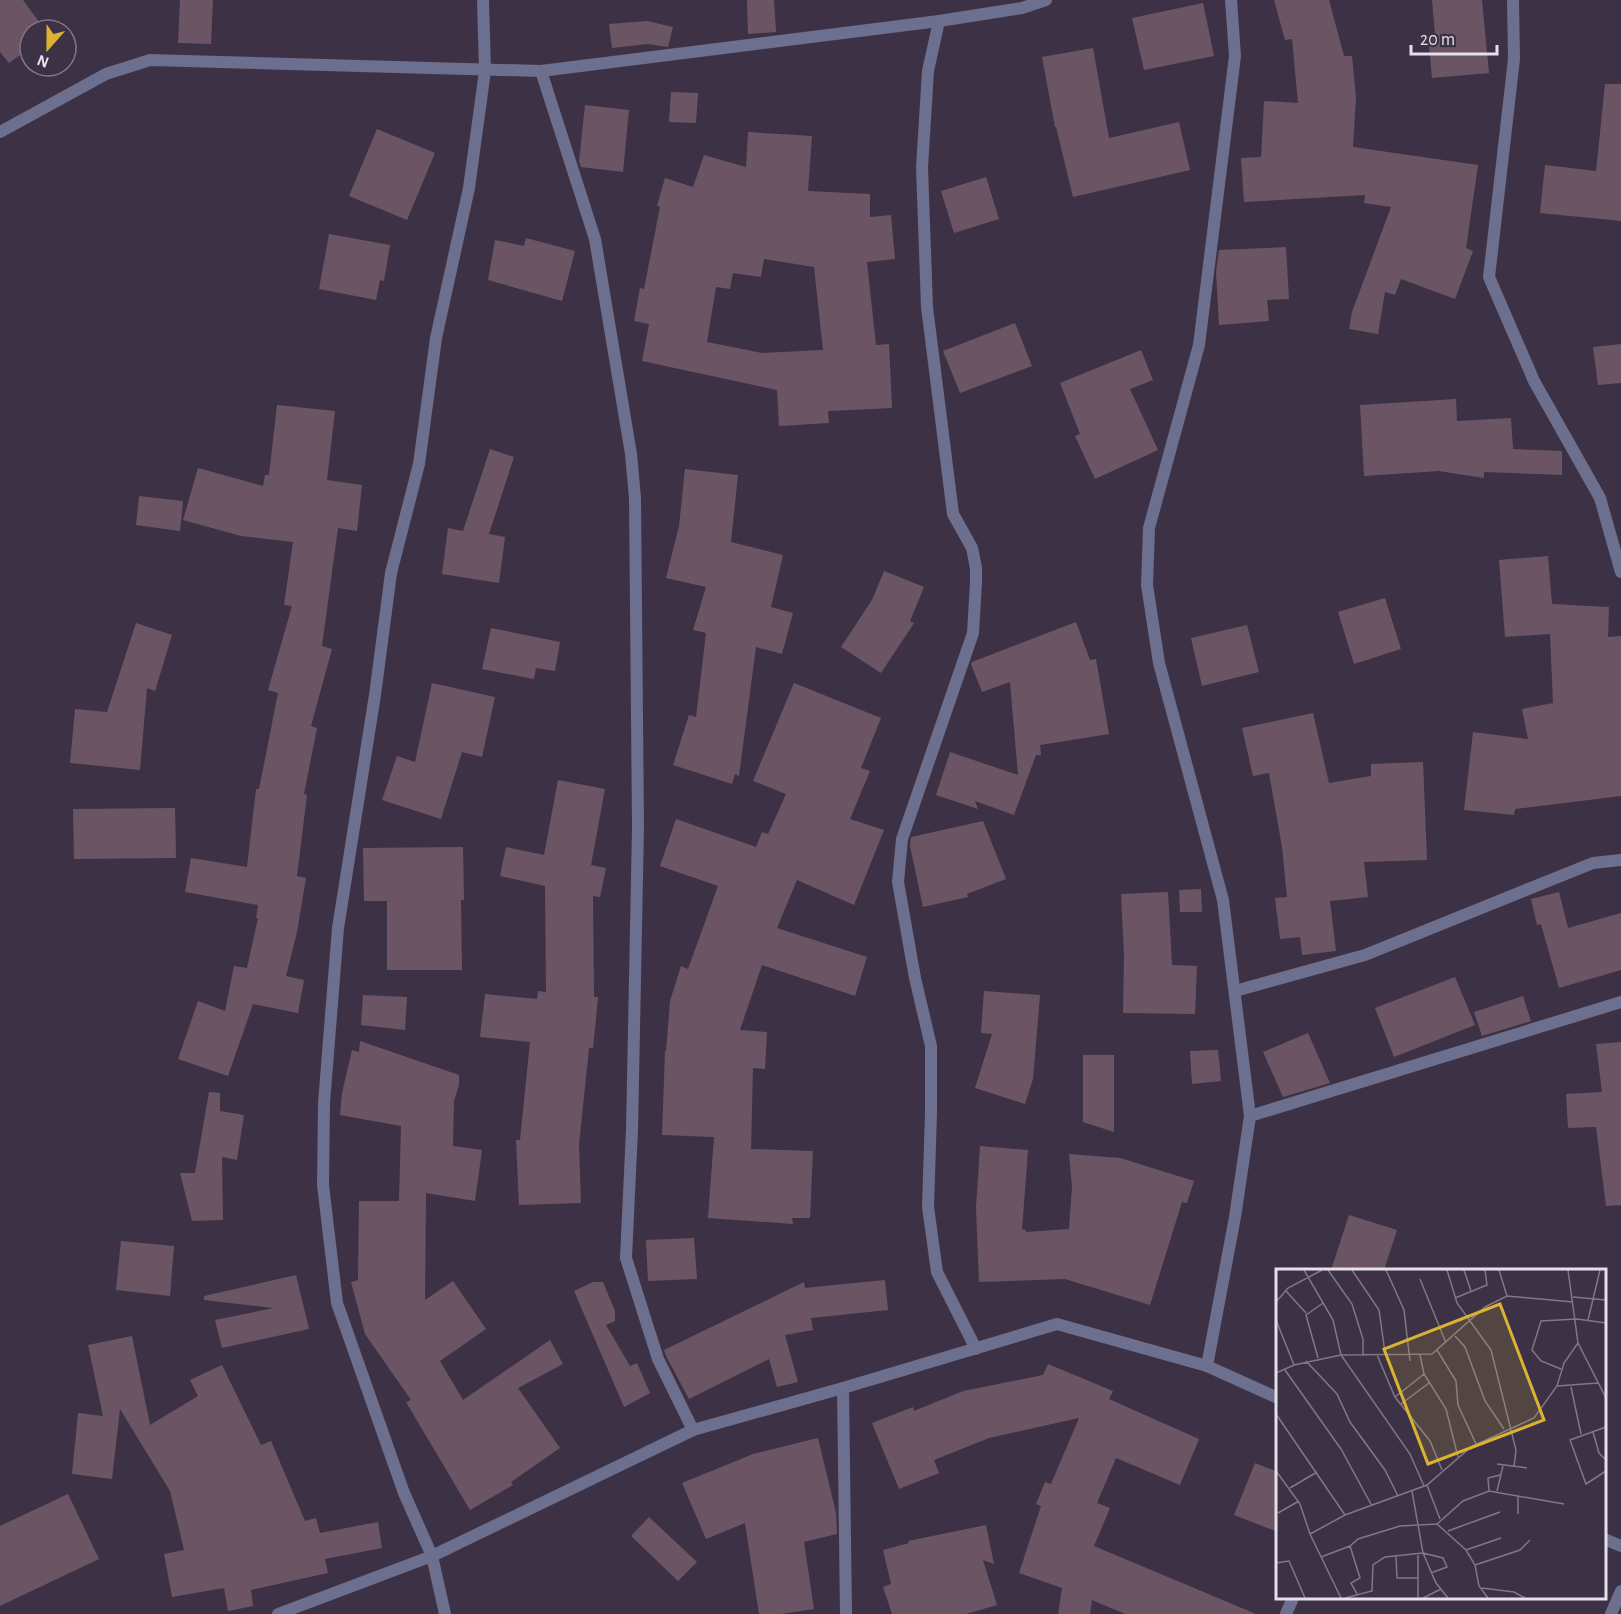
<svg xmlns="http://www.w3.org/2000/svg" width="1621" height="1614" font-family="'Alegreya Sans',sans-serif">
<style>
.building{fill:#6b5564;fill-rule:evenodd}
.lines{fill:none;stroke-linecap:round;stroke-linejoin:round}
.minor{stroke:#6d6f8e;stroke-width:12}
.inset-road{fill:none;stroke:#817788;stroke-width:1.5}
.view{fill:#dab333;fill-opacity:0.15;stroke:#dab333;stroke-width:3}
.inset-edge{fill:none;stroke:#e6dfec;stroke-width:3}
</style>
<rect width="100%" height="100%" fill="#3d3245"/>
<g class="building">
<polygon points="0,0 23,0 45,30 30,30 30,48 9,63 0,52"/>
<polygon points="180,0 213,0 211,44 178,43"/>
<polygon points="747,0 774,0 776,32 748,34"/>
<polygon points="1274,0 1329,0 1344,56 1352,56 1356,97 1353,147 1478,165 1466,248 1473,251 1455,299 1401,279 1395,295 1385,292 1378,334 1349,329 1352,312 1391,207 1364,203 1365,195 1244,202 1241,158 1261,157 1264,101 1298,103 1292,39 1285,40"/>
<polygon points="1432,0 1482,0 1489,73 1432,78 1428,35 1435,35"/>
<polygon points="1203,3 1214,56 1144,70 1132,18"/>
<polygon points="647,21 673,27 668,47 648,44 612,48 609,24"/>
<polygon points="1093,48 1109,138 1179,122 1190,170 1073,197 1056,127 1055,127 1042,57"/>
<polygon points="1605,84 1621,84 1621,221 1540,213 1545,165 1596,171"/>
<polygon points="671,92 698,93 696,123 669,122"/>
<polygon points="585,105 629,110 623,172 581,167 579,162"/>
<polygon points="377,129 435,153 407,220 349,196"/>
<path d="M748 132 812 136 808 191 870 194V217L891 215 895 259 867 262 876 345 889 344 892 408 828 411 829 423 779 426 777 390 642 361 649 324 634 321 640 288 644 289 660 207 657 206 665 178 693 187 704 155 746 167ZM764 259 814 267 823 350 762 353 707 342 716 287 730 289 733 273 761 277Z"/>
<polygon points="986,177 999,219 954,233 941,191"/>
<polygon points="329,234 390,245 384,281 380,280 376,300 319,289"/>
<polygon points="526,238 575,251 562,301 488,280 495,240 524,246"/>
<polygon points="1286,247 1289,299 1267,300 1269,321 1219,325 1216,272 1219,250"/>
<polygon points="1015,323 1032,366 960,393 943,351"/>
<polygon points="1621,344 1621,383 1598,385 1593,347"/>
<polygon points="1141,350 1153,380 1130,389 1158,450 1095,479 1075,436 1080,434 1060,383"/>
<polygon points="1456,399 1457,421 1511,418 1513,449 1562,451 1562,475 1484,472 1484,478 1439,471 1364,476 1360,405"/>
<polygon points="277,405 335,411 327,480 362,485 357,531 338,528 322,646 332,649 311,726 317,728 304,794 307,795 297,876 306,878 297,932 286,976 304,980 298,1013 253,1004 228,1076 178,1059 198,1001 225,1011 234,966 247,968 258,918 256,918 258,905 185,892 191,858 247,867 256,789 259,789 278,693 268,690 292,606 284,605 293,542 241,536 183,520 198,468 263,486 265,475 269,475"/>
<polygon points="490,449 514,457 489,534 505,537 499,583 442,574 448,528 463,531"/>
<polygon points="685,469 738,475 731,542 783,555 771,607 793,613 782,654 756,647 739,776 735,774 732,784 673,765 689,715 696,717 706,633 693,630 706,587 666,578 679,526"/>
<polygon points="139,496 183,501 180,531 136,525"/>
<polygon points="1548,556 1552,604 1609,607 1608,637 1621,636 1621,796 1515,809 1514,815 1464,810 1473,732 1528,739 1522,709 1553,703 1550,634 1505,637 1499,560"/>
<polygon points="884,571 924,587 910,621 914,623 881,673 841,647 872,600"/>
<polygon points="1385,598 1401,649 1354,664 1338,612"/>
<polygon points="1076,622 1090,660 1096,659 1109,734 1040,745 1041,755 1036,755 1014,815 975,801 978,809 936,795 950,752 1018,775 1010,682 982,692 971,664 972,662"/>
<polygon points="136,623 172,635 155,691 147,688 140,770 70,763 75,709 107,712"/>
<polygon points="1247,625 1259,672 1202,686 1191,638"/>
<polygon points="491,628 560,642 555,671 536,668 534,679 482,669"/>
<polygon points="432,683 495,697 482,757 462,752 441,819 382,800 397,756 415,762"/>
<polygon points="794,683 881,718 861,768 870,771 850,819 884,830 854,905 797,880 777,928 867,957 855,996 762,965 740,1030 767,1032 765,1069 753,1068 751,1149 813,1151 810,1218 792,1218 793,1224 708,1218 714,1137 662,1135 665,1051 666,1051 670,1001 681,966 688,969 718,886 660,866 676,819 756,847 762,832 768,834 786,794 753,781"/>
<polygon points="1313,713 1329,783 1371,776 1371,764 1423,762 1427,860 1364,862 1368,897 1330,901 1336,951 1302,955 1300,937 1280,939 1275,898 1287,897 1282,847 1269,773 1253,776 1242,728"/>
<polygon points="558,780 605,789 591,865 606,868 600,897 593,896 594,997 598,997 593,1048 589,1048 579,1145 581,1203 519,1205 516,1140 520,1140 530,1042 480,1037 485,994 537,999 538,991 546,992 545,886 500,876 506,847 544,855"/>
<polygon points="175,808 176,858 74,859 73,809"/>
<polygon points="983,821 1006,879 967,894 968,897 923,907 910,846 911,837"/>
<polygon points="463,847 464,900 461,900 462,970 387,970 387,901 364,901 363,848"/>
<polygon points="1201,889 1202,912 1180,912 1179,890"/>
<polygon points="1168,892 1172,965 1197,966 1195,1014 1123,1013 1124,955 1121,894"/>
<polygon points="1559,892 1568,928 1621,913 1621,970 1559,988 1541,924 1537,925 1531,899"/>
<polygon points="1455,977 1475,1025 1394,1057 1375,1008"/>
<polygon points="984,991 1040,995 1033,1079 1025,1104 975,1088 992,1034 981,1033"/>
<polygon points="363,995 407,997 405,1030 361,1025"/>
<polygon points="1523,996 1531,1021 1482,1036 1474,1012"/>
<polygon points="1308,1033 1330,1083 1283,1097 1263,1052"/>
<polygon points="360,1041 459,1075 459,1085 454,1101 453,1146 482,1150 475,1201 426,1193 425,1300 453,1281 486,1329 440,1361 463,1400 550,1340 563,1364 518,1388 560,1448 511,1482 513,1485 470,1510 406,1402 411,1400 365,1334 351,1282 358,1280 359,1201 399,1201 401,1126 340,1115 342,1093 352,1050 359,1052"/>
<polygon points="1621,1042 1621,1205 1606,1206 1596,1127 1568,1128 1566,1094 1602,1092 1596,1044"/>
<polygon points="1218,1050 1221,1081 1192,1084 1190,1051"/>
<polygon points="1083,1055 1114,1055 1114,1132 1083,1122"/>
<polygon points="209,1092 220,1093 220,1111 244,1115 237,1160 222,1157 223,1220 192,1221 180,1173 195,1173"/>
<polygon points="980,1146 1028,1150 1022,1230 1025,1229 1026,1232 1069,1229 1072,1187 1069,1154 1120,1158 1194,1181 1187,1203 1182,1202 1150,1305 1065,1279 979,1282 976,1208"/>
<polygon points="1349,1215 1397,1230 1384,1270 1331,1270"/>
<polygon points="694,1238 697,1279 648,1281 646,1240"/>
<polygon points="121,1241 174,1246 170,1296 116,1290"/>
<polygon points="296,1275 309,1329 222,1348 215,1320 274,1308 204,1300 204,1296"/>
<polygon points="885,1280 888,1310 811,1318 813,1330 785,1335 798,1382 777,1387 769,1359 689,1399 666,1356 664,1350 804,1282 805,1288"/>
<polygon points="593,1282 603,1282 615,1311 615,1321 606,1325 630,1366 637,1363 650,1393 624,1407 574,1291"/>
<polygon points="132,1336 150,1425 198,1396 190,1380 222,1365 261,1445 271,1441 305,1521 316,1518 320,1533 378,1522 382,1548 325,1559 328,1573 251,1590 253,1606 228,1611 224,1588 172,1597 164,1554 184,1550 170,1491 120,1409 112,1479 72,1474 78,1413 103,1416 88,1345"/>
<polygon points="1048,1364 1113,1391 1109,1399 1199,1439 1180,1485 1116,1458 1097,1503 1110,1508 1094,1546 1256,1614 1125,1614 1092,1600 1090,1614 1058,1614 1062,1588 1019,1573 1041,1506 1036,1504 1045,1482 1051,1484 1079,1418 989,1438 934,1460 939,1473 899,1489 872,1423 913,1407 914,1411 963,1391 1043,1375"/>
<polygon points="818,1438 836,1513 837,1534 804,1542 814,1609 781,1614 759,1614 745,1523 706,1539 682,1483 753,1454"/>
<polygon points="1255,1463 1278,1472 1278,1532 1234,1515"/>
<polygon points="68,1494 99,1559 0,1606 0,1526"/>
<polygon points="649,1517 697,1562 678,1581 631,1536"/>
<polygon points="986,1525 994,1564 983,1560 997,1605 966,1614 892,1614 883,1587 891,1584 883,1550 909,1543 908,1541"/>
</g>
<g class="lines">
<g class="minor">
<polyline points="1513,0 1514,59 1489,277 1534,381 1600,498 1621,572"/>
<polyline points="939,21 928,71 922,167 927,307 953,514 972,548 976,568 976,583 973,633 902,839 898,882 915,978 931,1046 931,1113 928,1207 937,1272 976,1349"/>
<polyline points="541,71 595,239 631,454 635,498 638,827 632,1130 626,1258 658,1359 693,1430"/>
<polyline points="0,132 106,74 150,60 541,71 939,21 1022,8 1046,0"/>
<polyline points="1235,991 1365,955 1593,863 1621,860"/>
<polyline points="1250,1116 1621,1002"/>
<polyline points="1207,1366 1235,1217 1250,1116 1223,900 1159,663 1147,585 1149,528 1199,345 1235,56 1231,0"/>
<polyline points="843,1388 846,1614"/>
<polyline points="1604,1539 1621,1546"/>
<polyline points="278,1614 432,1556 693,1430 843,1388 1057,1324 1207,1366 1278,1398"/>
<polyline points="445,1614 432,1556 404,1493 337,1303 323,1185 324,1103 338,928 375,695 391,573 419,464 436,338 469,188 485,71 483,0"/>
<polyline points="1286,1614 1293,1598"/>
<polyline points="1611,1614 1621,1591"/>
</g>
</g>
<g transform="translate(1276 1269)">
<rect width="330" height="330" fill="#3d3245"/>
<path class="inset-road" d="M28 1 57 51 65 86 134 185 148 217M52 1 76 35 87 70V87M76 1 103 41 109 84M110 1 128 41 134 92M171 1 181 34 215 81 240 181 238 198M188 1 195 22M223 1 231 27M292 1 302 74 330 129M144 10 170 74M10 22 30 44M297 28 330 31M179 29 211 16 209 1M0 33 12 19 46 1M0 51 18 96M312 51 324 1M179 67 189 78 209 132 228 160M161 81 180 112 182 136 200 175M101 86 119 128 154 172 166 201M144 86 148 105 170 140 182 188M42 89 30 46 47 34M30 92 61 125 74 153 109 201 122 227M285 100 265 92 256 81 265 52 301 50 330 54M9 101 65 180 96 237M0 104 18 96 65 86 156 85 209 38 231 27 297 33M281 117 322 114M295 118 305 165M119 128 148 105M125 135 153 114M0 145 69 246M330 158 294 171 310 215 330 202M317 163 323 184 330 191M221 195 251 199M0 202 24 235 34 265 65 329M151 216 164 250M14 219 41 203M136 222 147 284 160 314 172 329M213 222 212 209 224 206M221 222 227 197M2 244 23 232M242 245V226M161 255 187 232 213 222 288 235M172 262 224 243M34 265 69 246 151 216 195 178 258 149 281 117 288 94 302 74M74 277 84 309 75 314 81 325M190 281 225 269M45 288 74 277 82 270 124 257 161 255 190 281 199 296 203 317 212 329M120 288 121 309H143M0 294 13 292 29 329M199 296 244 281 254 271M206 319 238 323 249 329M69 329 96 322 97 296 109 288 147 284 167 289 171 298 155 304M142 329V286M147 329 165 320"/>
<path class="view" d="M224 35 268 151 152 195 108 80Z"/>
<rect width="330" height="330" class="inset-edge"/>
</g>
<g transform="translate(48 48) rotate(201)"><circle r="28" fill="#3d3245" stroke="#817788" stroke-width="1.5"/>
<path d="M0-4.5L10 22L0 15L-10 22Z" fill="#dab333"/>
<text y="-9" font-size="16" font-weight="bold" text-anchor="middle" fill="#e6dfec">N</text>
</g>
<path d="M1411 45v9h86v-9" fill="none" stroke="#e6dfec" stroke-width="3"/>
<text x="1420" y="45" font-size="18" fill="#e6dfec" stroke="#3d3245" stroke-width="4.5" paint-order="stroke">20 m</text>
</svg>
